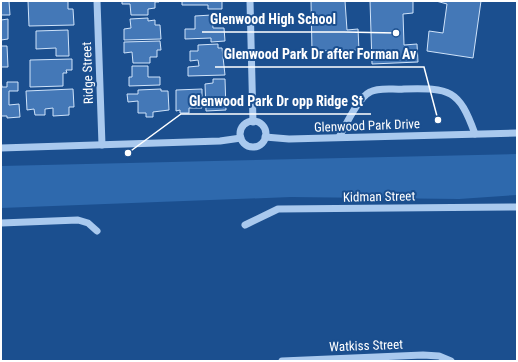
<svg xmlns="http://www.w3.org/2000/svg" width="518" height="362" font-family="'Roboto Condensed',sans-serif">
<style>
.green{fill:#2e69ad}
.building{fill:#4478b7;stroke:#cfe3fa}
.lines{fill:none;stroke-linecap:round;stroke-linejoin:round}
.minor{stroke:#a9c9ee;stroke-width:7}
.labels{text-anchor:middle;stroke-width:4;stroke-linejoin:round;paint-order:stroke}
.street-label{font-size:13px;fill:#fff;stroke:#1b4f8f}
.leader{fill:none;stroke:#fff;stroke-width:1.5}
.callout-dot{fill:#fff;stroke:#1b4f8f;stroke-width:1.5}
.callout-label{font-size:14px;text-anchor:middle;font-weight:bold;fill:#fff;stroke:#1b4f8f;stroke-width:4;stroke-linejoin:round;paint-order:stroke}
</style>
<rect width="100%" height="100%" fill="#1b4f8f"/>
<polygon class="green" points="517,154 517,195 459,199 291,197 1,208 1,166"/>
<g class="building">
<polygon points="1,1 9,1 10,15 1,15"/>
<polygon points="28,1 68,1 68,9 73,9 74,25 29,26"/>
<polygon points="122,1 159,1 159,2 155,2 155,8 148,9 148,15 131,15 130,4 122,4"/>
<polygon points="182,1 222,1 222,9 208,9 208,5 182,5"/>
<polygon points="311,1 345,1 347,30 358,29 359,50 312,51"/>
<polygon points="370,1 413,1 413,13 403,14 404,45 417,44 418,62 372,64"/>
<polygon points="436,1 481,1 473,58 427,51 429,31 443,33 447,4"/>
<polygon points="212,15 213,28 224,28 225,41 211,42 211,38 185,39 185,29 195,29 195,16"/>
<polygon points="148,18 148,21 155,20 155,25 160,25 161,39 124,40 124,29 131,28 130,19"/>
<polygon points="8,19 8,39 1,40 1,20"/>
<polygon points="68,30 69,56 56,56 56,48 36,49 36,31"/>
<polygon points="160,41 161,50 157,50 157,57 150,57 150,63 133,63 132,52 124,53 124,42"/>
<polygon points="218,44 218,48 222,48 225,75 188,76 188,67 199,66 198,60 190,61 190,51 198,51 198,45"/>
<polygon points="1,46 7,46 8,67 1,67"/>
<polygon points="72,59 72,70 66,70 67,73 63,73 63,86 30,87 30,60"/>
<polygon points="132,66 148,66 148,77 160,77 160,85 129,86 129,77 132,77"/>
<polygon points="213,79 225,79 226,110 206,111 205,84 213,83"/>
<polygon points="1,81 2,87 7,87 7,82 18,82 18,91 9,91 9,105 19,104 20,117 7,118 7,116 1,116"/>
<polygon points="73,89 74,107 69,107 69,115 53,116 53,108 45,109 45,115 35,115 34,109 27,110 26,91"/>
<polygon points="161,89 161,91 168,91 169,110 153,112 153,117 146,117 146,113 138,113 138,101 128,102 127,94 138,94 138,90"/>
<polygon points="202,89 202,108 189,108 189,113 180,113 180,110 176,111 176,90"/>
</g>
<g class="lines">
<g class="minor">
<polyline points="97,1 102,145"/>
<polyline points="250,1 253,122"/>
<circle cx="253" cy="134" r="13"/>
<polyline points="265,137 289,139 517,133"/>
<path d="M339 137C346 125 358 98 370 92 379 87 394 90 404 89 450 88 459 89 475 134"/>
<polyline points="1,148 220,141 241,138"/>
<polyline points="1,223 78,220 88,223 97,231"/>
<polyline points="245,225 278,209 517,207"/>
<polyline points="282,361 423,355 439,356 451,361"/>
</g>
</g>
<g class="labels">
<g class="street-label">
<text transform="translate(87 73) rotate(-92)" y="5">Ridge Street</text>
<text transform="translate(367 125) rotate(-2)" y="5">Glenwood Park Drive</text>
<text transform="translate(379 196) rotate(-1)" y="5">Kidman Street</text>
<text transform="translate(366 345) rotate(-2)" y="5">Watkiss Street</text>
</g>
</g>
<path class="leader" d="M396 33L344 32H202M438 120L424 67H215M128 153L181 114H371"/>
<g class="callout-dot">
<circle cx="396" cy="33" r="4"/>
<circle cx="438" cy="120" r="4"/>
<circle cx="128" cy="153" r="4"/>
</g>
<g class="callout-label">
<text x="273" y="24">Glenwood High School</text>
<text x="320" y="59">Glenwood Park Dr after Forman Av</text>
<text x="276" y="106">Glenwood Park Dr opp Ridge St</text>
</g>
<rect width="518" height="362" fill="none" stroke="#ffffff" stroke-width="4"/>
</svg>
